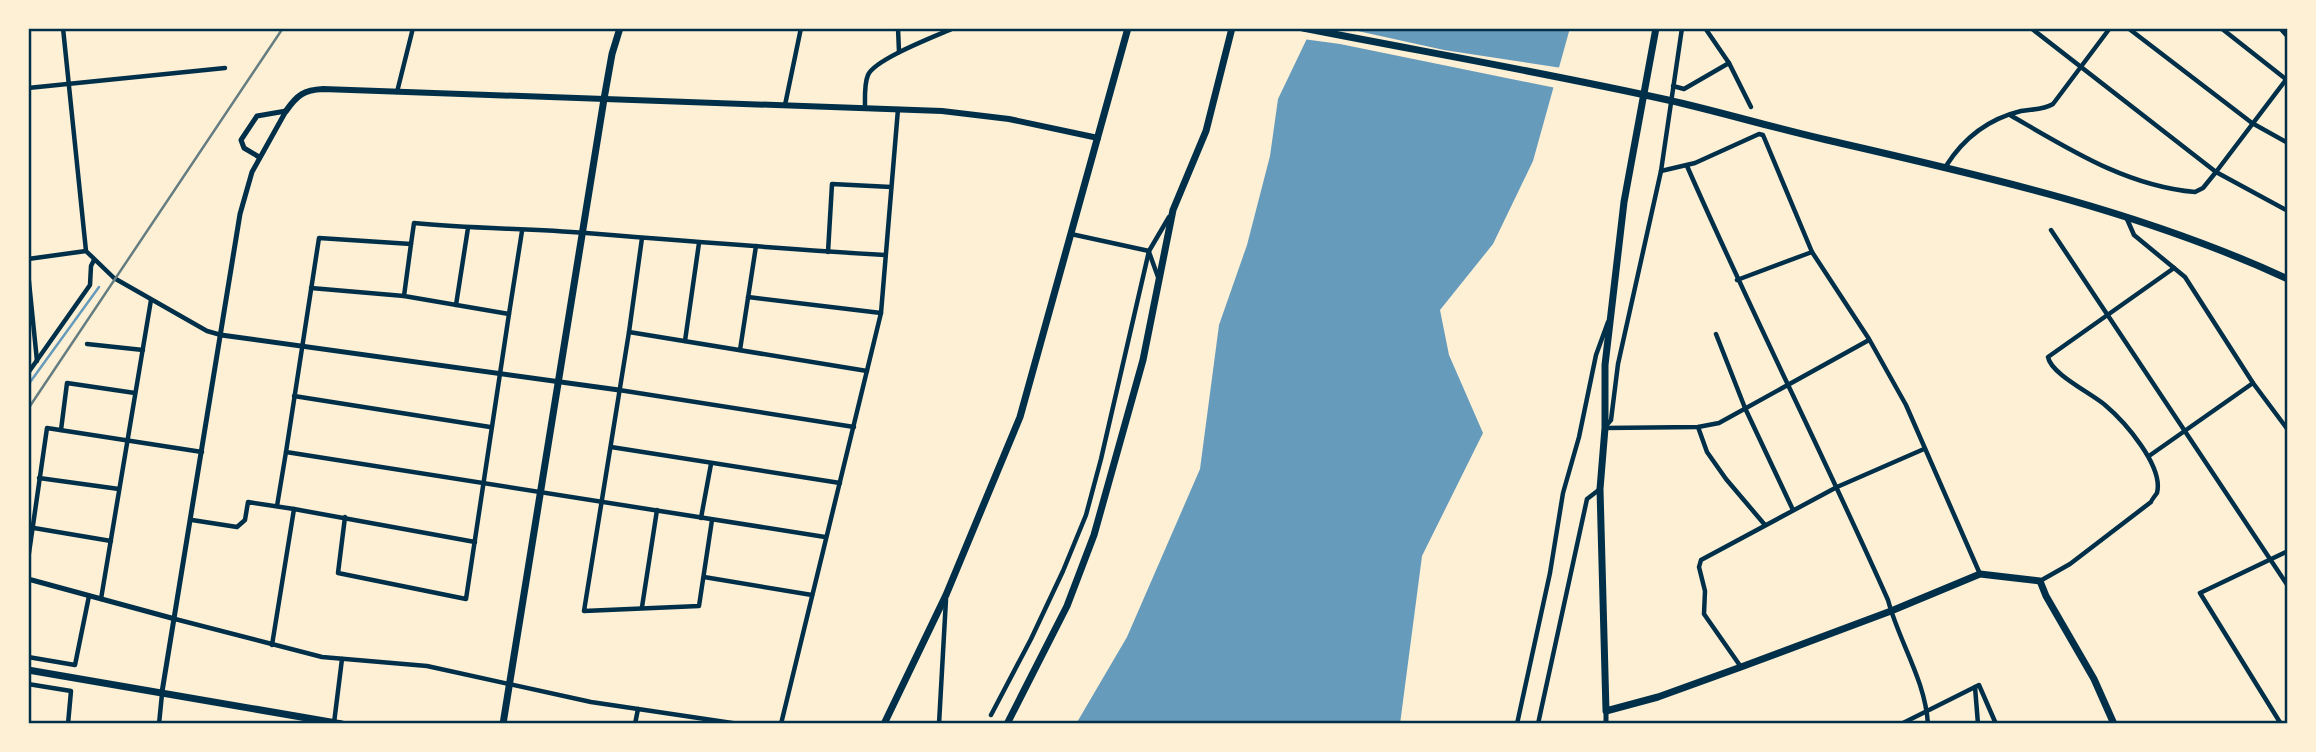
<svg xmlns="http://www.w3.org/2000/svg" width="2316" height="752" font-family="'Fira Sans Condensed',sans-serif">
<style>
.water{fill:#669bbc}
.pier{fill:#fdf0d5}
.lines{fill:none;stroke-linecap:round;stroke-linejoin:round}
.stream{stroke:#669bbc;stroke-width:2.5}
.minor{stroke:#003049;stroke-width:4.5}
.tertiary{stroke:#003049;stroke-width:5}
.secondary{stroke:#003049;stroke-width:6}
.primary{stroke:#003049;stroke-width:7}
.trunk{stroke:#003049;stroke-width:7}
.rail{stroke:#657d81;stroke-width:2.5}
.neatline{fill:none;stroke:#003049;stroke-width:2.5}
</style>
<rect width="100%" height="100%" fill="#fdf0d5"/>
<polygon class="water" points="1312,28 1570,28 1533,161 1493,244 1440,310 1449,355 1483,433 1422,556 1400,724 1076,724 1127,637 1200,469 1219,325 1247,245 1270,156 1278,99"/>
<polygon class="pier" points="1308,28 1344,28 1444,50 1562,68 1556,88 1340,44 1303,39"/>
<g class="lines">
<polyline class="stream" points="28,385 99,287"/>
<g class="minor">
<polyline points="63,28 86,251 114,278 207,331 221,335"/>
<polyline points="898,28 899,52"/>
<polyline points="1705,28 1729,63 1751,107"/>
<polyline points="2031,28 2216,172 2288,211"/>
<polyline points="2128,28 2252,123 2288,143"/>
<polyline points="2221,28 2287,80"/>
<polyline points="2280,28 2288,37"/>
<polyline points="1673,86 1684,89 1729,63"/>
<polyline points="28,88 225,68"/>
<polyline points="397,92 413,28"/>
<polyline points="785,105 801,28"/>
<path d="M865 108C865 98 864 84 868 75 875 59 936 36 954 28"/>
<path d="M2010 115C2069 149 2126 186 2195 192L2203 188 2216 172 2288 77"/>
<path d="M1687 166C1751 312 1823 454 1888 600 1899 642 1925 679 1928 724"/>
<path d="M1946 166C1963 139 1988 119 2021 111 2032 109 2043 110 2053 104L2110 28"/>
<polyline points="1661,171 1695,163 1759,134 1763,135 1812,252 1869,339 1906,405 1980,574"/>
<polyline points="2127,219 2134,235 2185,277 2253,383 2288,430"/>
<polyline points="2051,230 2288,586"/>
<polyline points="1071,234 1149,251"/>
<polyline points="642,238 629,332 584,611 699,606 712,520"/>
<polyline points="411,244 404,296 509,314 522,231"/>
<polyline points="828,252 832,184 891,187"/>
<polyline points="1149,252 1158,277"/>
<polyline points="28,259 86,251"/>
<polyline points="28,272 37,361"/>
<polyline points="1737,280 1812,252"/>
<polyline points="311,288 404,296"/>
<polyline points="748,297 881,313"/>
<polyline points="456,305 468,228"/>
<polyline points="629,332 867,371"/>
<polyline points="1716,334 1745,408 1793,510"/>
<polyline points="685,341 699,243"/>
<polyline points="87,344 143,350"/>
<polyline points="740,350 756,246"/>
<polyline points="28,373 90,285 91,266 94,260"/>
<polyline points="619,390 854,427"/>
<polyline points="294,396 490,427"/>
<polyline points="1605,427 1611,420 1618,364 1661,171 1682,28"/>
<polyline points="1698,427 1707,452 1726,479 1765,525"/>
<polyline points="1605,428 1698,427 1719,423 1869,340"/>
<polyline points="61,430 67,383 135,393"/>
<polyline points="611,447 840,483"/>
<polyline points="2149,456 2253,383"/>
<polyline points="39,478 119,489"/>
<polyline points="277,506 286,452"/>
<polyline points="294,509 475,542"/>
<polyline points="345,517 338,573 466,599 509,314"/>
<polyline points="701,518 711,464"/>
<polyline points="192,520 237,527 245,520 248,502 294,509 272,645"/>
<polyline points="28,527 111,541"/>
<path d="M825 537 286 452 319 238 411 244 414 223C471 229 529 228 586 233 685 241 785 249 885 255"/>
<polyline points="28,560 47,428 202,452"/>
<polyline points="704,577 812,595"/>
<path d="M2040 581 2070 564 2151 502C2151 501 2157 493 2157 493 2164 466 2124 421 2105 405 2091 393 2051 374 2048 357L2174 268"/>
<polyline points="101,599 151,300"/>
<polyline points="642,607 657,510"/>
<polyline points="175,619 322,657 427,666 591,702 739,724"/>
<polyline points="28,657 75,665 89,596"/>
<polyline points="1741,667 1704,614 1705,591 1699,567 1701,560 1837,487 1924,449"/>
<polyline points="28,684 71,691 68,724"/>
<polyline points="1975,687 1978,724"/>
<polyline points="991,715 1031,639 1063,571 1086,515 1101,459 1149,251 1169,217"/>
<polyline points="334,723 342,659"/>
<polyline points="159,724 162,694"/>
<polyline points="635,724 638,709"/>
<polyline points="781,724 881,313 898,109"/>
<polyline points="939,724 946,599"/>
<polyline points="1517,724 1550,573 1563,493 1579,437 1596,355 1608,322"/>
<polyline points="1538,724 1587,499 1600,489"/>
<polyline points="1901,724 1979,685 1996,724"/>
<polyline points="2281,724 2200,593 2288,551"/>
</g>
<g class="tertiary">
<polyline points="259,157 244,148 241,140 257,116 286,111"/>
<polyline points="221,335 619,390"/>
<polyline points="28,579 175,619"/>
<polyline points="162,692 240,214 252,172 286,111"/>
<polyline points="1606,711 1606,724"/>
</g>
<path class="secondary" d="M286 111C297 95 304 90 323 89L942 111 1009 119 1098 138"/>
<g class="primary">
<path d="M1303 28C1425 52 1547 73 1668 100 1721 112 1774 128 1827 140 1984 176 2141 211 2288 279"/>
<polyline points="1656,28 1624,202 1605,365 1605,428 1600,489 1606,711 1658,697 1741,667 1891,611 1980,574 2040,581 2046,596 2094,679 2114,724"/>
<polyline points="28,670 342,724"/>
<polyline points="503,724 604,99 612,54 620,28"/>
<polyline points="1007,724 1067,606 1094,535 1143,360 1173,210 1206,131 1232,28"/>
</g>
<polyline class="trunk" points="884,724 946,595 1020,417 1128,28"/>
<polyline class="rail" points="28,409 283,28"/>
</g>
<rect width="2316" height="752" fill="none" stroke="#fdf0d5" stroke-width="60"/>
<rect x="30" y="30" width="2256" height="692" class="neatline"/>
</svg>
